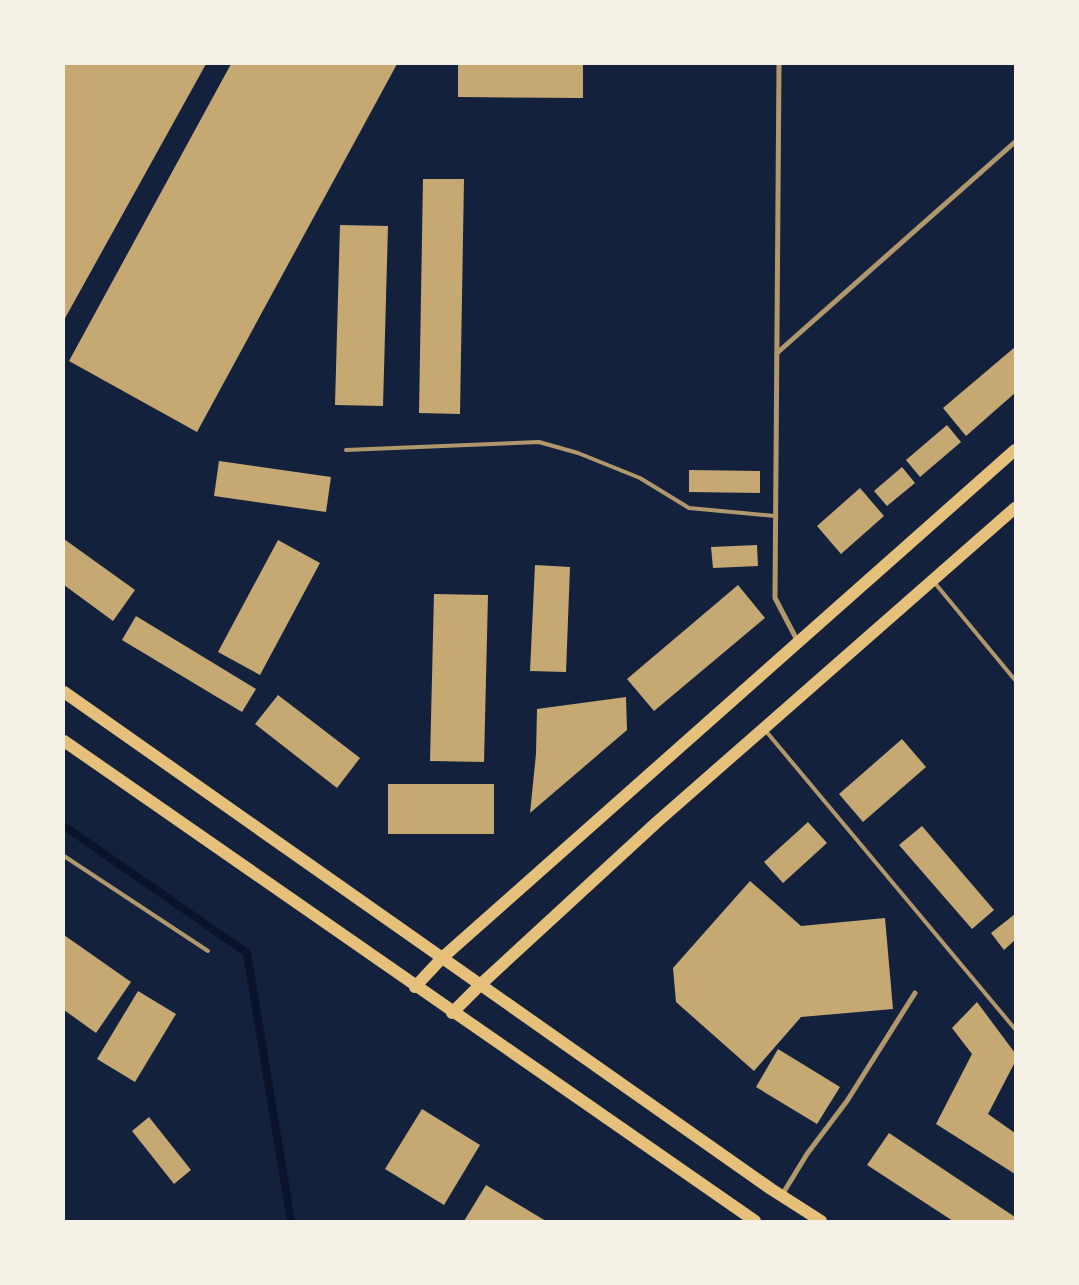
<svg xmlns="http://www.w3.org/2000/svg" width="1079" height="1285" font-family="Arial,sans-serif">
<style>
.lines{fill:none;stroke-linecap:round;stroke-linejoin:round}
.stream{stroke:#0b132b;stroke-width:8}
.building{fill:#c6a872}
.service{stroke:#b1986c;stroke-width:4}
.minor{stroke:#b1986c;stroke-width:5}
.primary{stroke:#e5c07b;stroke-width:12}
</style>
<rect width="100%" height="100%" fill="#14213d"/>
<g class="lines">
<polyline class="stream" points="64,826 247,953 291,1221"/>
</g>
<g class="building">
<polygon points="64,64 206,64 64,320"/>
<polygon points="231,64 397,64 197,432 69,361"/>
<polygon points="458,64 583,64 583,98 458,97"/>
<polygon points="423,179 464,179 460,414 419,413"/>
<polygon points="340,225 388,226 383,406 335,405"/>
<polygon points="1015,347 1015,393 966,436 943,408"/>
<polygon points="947,425 961,442 920,477 906,460"/>
<polygon points="219,461 331,477 326,512 214,496"/>
<polygon points="902,467 915,483 887,506 874,491"/>
<polygon points="689,470 760,471 760,493 689,492"/>
<polygon points="860,488 884,516 841,554 817,526"/>
<polygon points="64,539 135,590 113,621 64,585"/>
<polygon points="278,540 320,563 260,675 218,652"/>
<polygon points="757,545 758,566 713,568 711,547"/>
<polygon points="535,565 570,567 566,672 530,671"/>
<polygon points="738,585 765,618 654,711 627,679"/>
<polygon points="434,594 488,595 484,762 430,761"/>
<polygon points="136,616 256,689 242,712 122,640"/>
<polygon points="278,695 360,758 337,788 255,724"/>
<polygon points="626,697 627,730 530,813 536,754 537,709"/>
<polygon points="902,739 926,767 863,822 839,794"/>
<rect x="388" y="784" width="106" height="50"/>
<polygon points="808,822 827,843 783,883 764,862"/>
<polygon points="922,826 994,910 972,929 899,845"/>
<polygon points="750,881 801,926 885,918 893,1009 801,1017 754,1071 676,1002 673,968"/>
<polygon points="1015,914 1015,940 1004,950 991,933"/>
<polygon points="64,935 131,982 96,1033 64,1010"/>
<polygon points="138,991 176,1014 135,1082 97,1059"/>
<polygon points="977,1002 1015,1053 1015,1062 988,1114 1015,1133 1015,1174 936,1124 972,1054 952,1028"/>
<polygon points="778,1049 840,1087 817,1124 756,1087"/>
<polygon points="422,1109 480,1145 444,1205 385,1169"/>
<polygon points="149,1117 191,1170 174,1184 132,1131"/>
<polygon points="889,1133 1015,1217 1015,1221 953,1221 867,1165"/>
<polygon points="486,1185 546,1221 464,1221"/>
</g>
<g class="lines">
<g class="service">
<polyline points="346,450 539,442 578,453 640,478 689,508 775,516"/>
<polyline points="934,582 1015,680"/>
<polyline points="765,730 1015,1029"/>
<polyline points="64,856 208,951"/>
</g>
<g class="minor">
<polyline points="779,64 775,598 797,640"/>
<polyline points="777,353 1015,142"/>
<polyline points="782,1195 807,1154 847,1101 915,993"/>
</g>
<g class="primary">
<polyline points="64,692 771,1189 821,1221"/>
<polyline points="64,741 755,1221"/>
<path d="M415 987 442 958C634 790 823 618 1015 450"/>
<polyline points="452,1013 480,985 657,822 1015,508"/>
</g>
</g>
<rect width="1079" height="1285" fill="none" stroke="#f6f1e7" stroke-width="130"/>
</svg>
